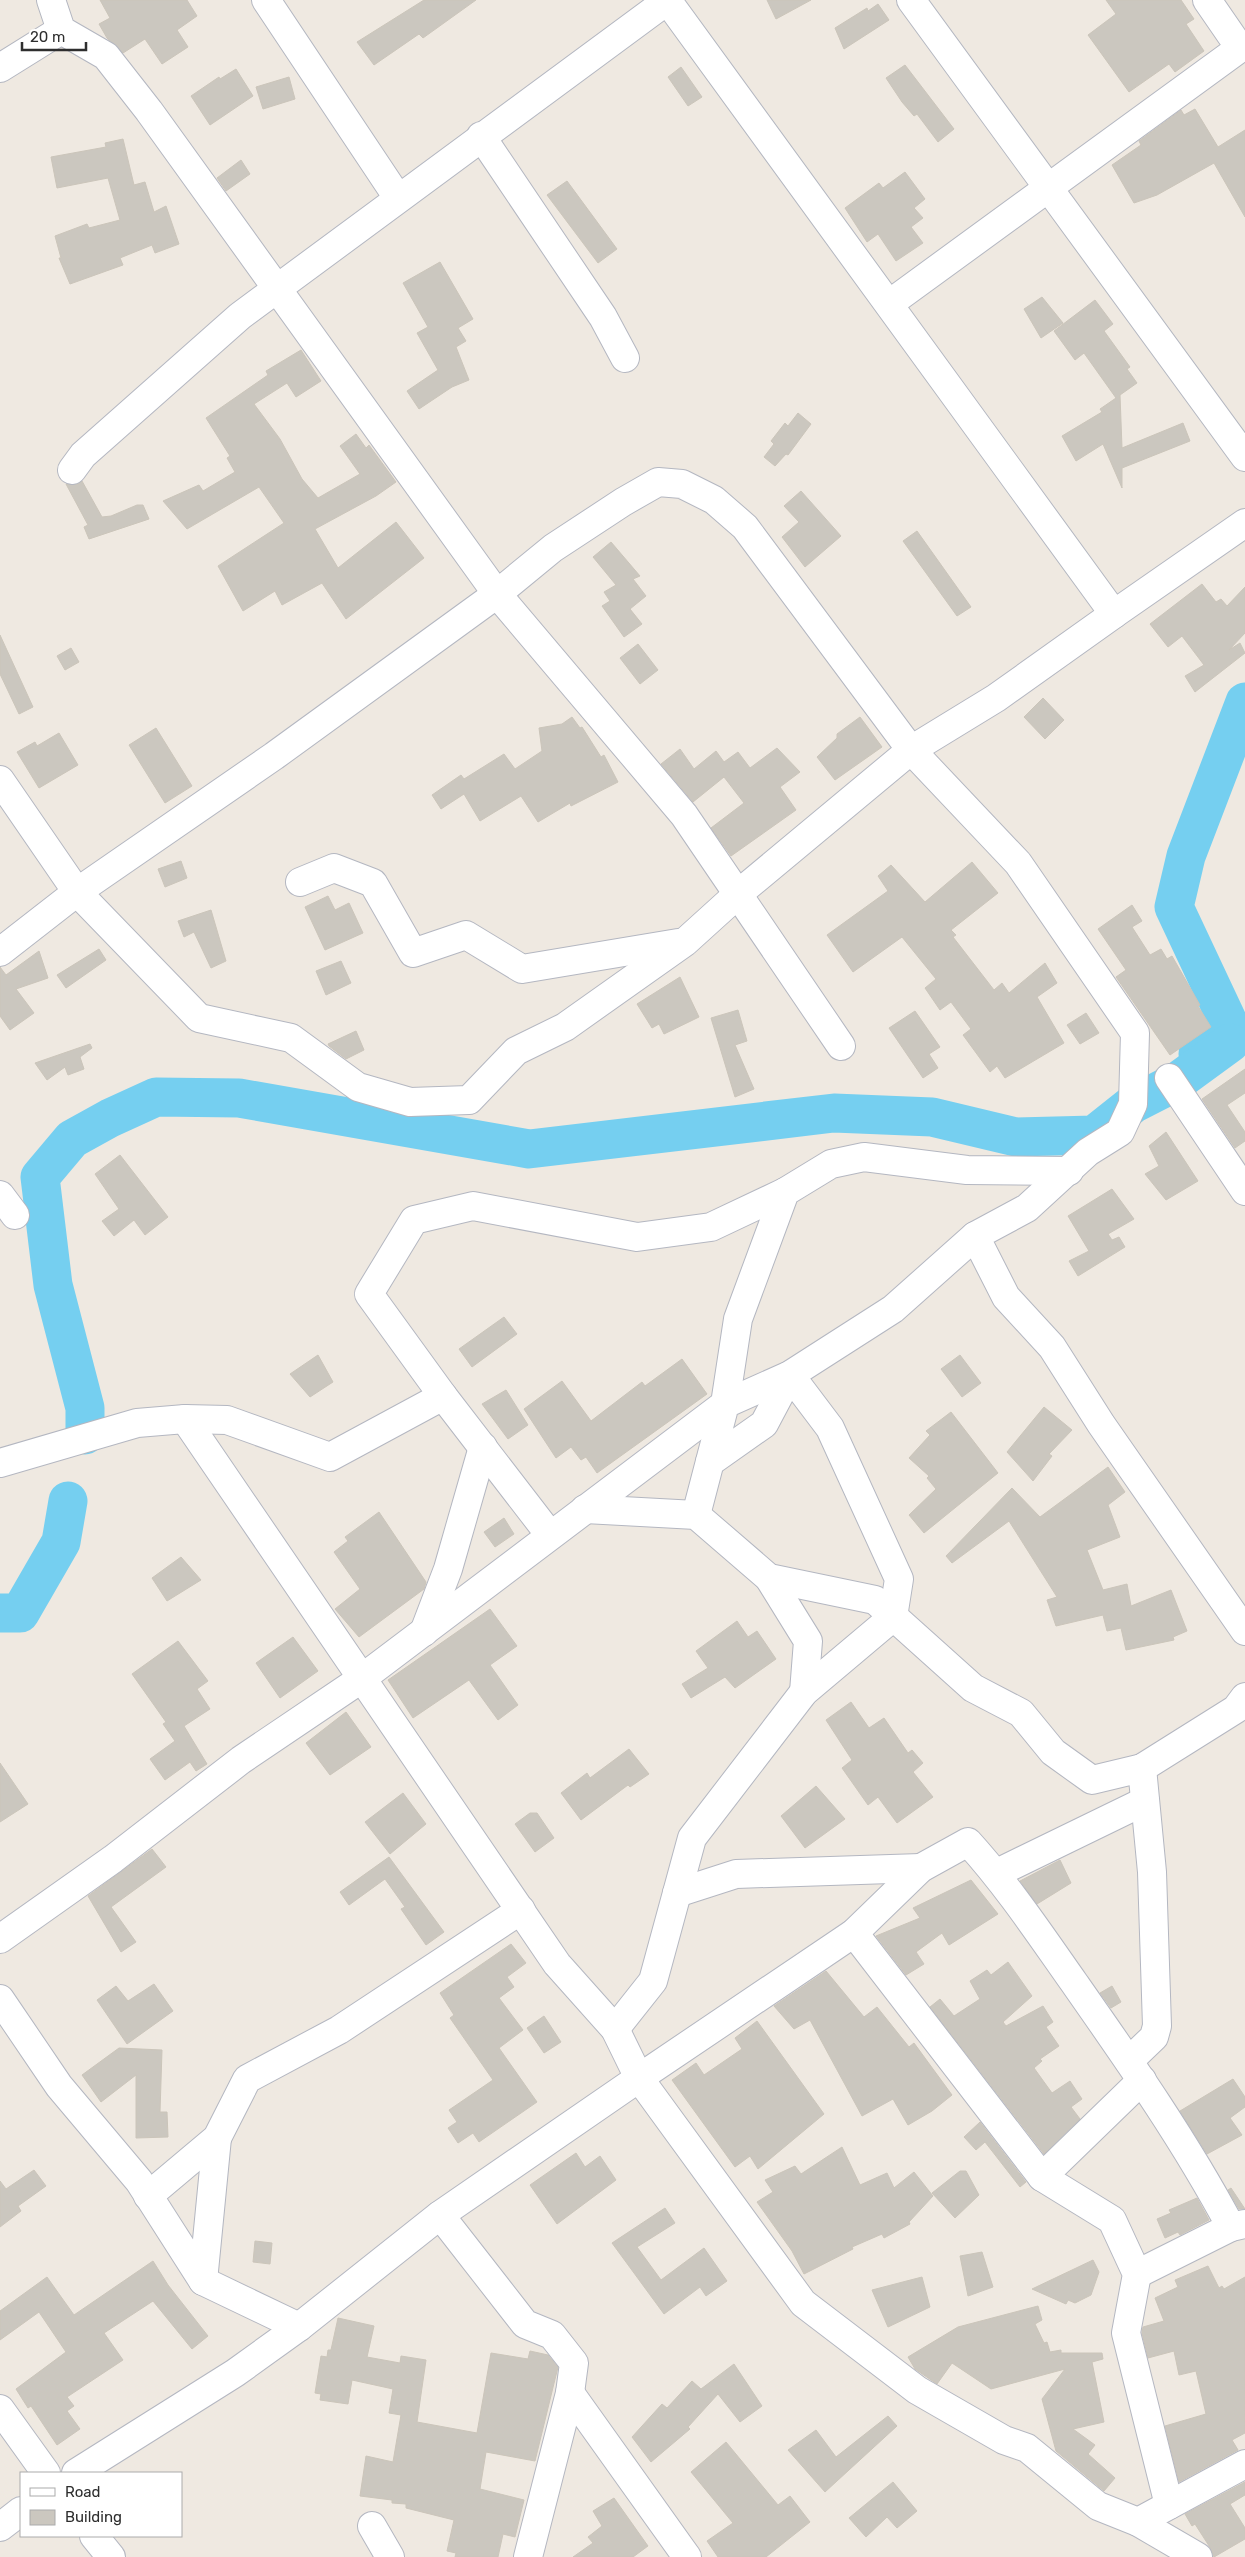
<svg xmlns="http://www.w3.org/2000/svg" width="1245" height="2557" font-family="Rubik,sans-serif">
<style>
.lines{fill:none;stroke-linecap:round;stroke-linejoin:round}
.river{stroke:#75cff0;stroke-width:39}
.building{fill:#cbc7bf;stroke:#cbc5ba}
.minor-casing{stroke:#b4b7c1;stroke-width:30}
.minor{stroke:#fff;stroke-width:28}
</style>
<rect width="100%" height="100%" fill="#efe9e1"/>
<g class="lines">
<g class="river">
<polyline points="1198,1054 1229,1024 1174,907 1186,856 1245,702"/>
<polyline points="85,1435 85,1408 53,1285 40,1177 72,1139 110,1118 156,1097 239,1098 529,1149 834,1113 932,1117 1016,1137 1094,1135 1133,1104 1178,1081 1230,1043"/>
<polyline points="0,1613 20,1613 61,1542 68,1501"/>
</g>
</g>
<g class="building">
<polygon points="100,0 187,0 197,16 177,30 188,47 162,64 145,39 123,53 107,38 99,24 110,18"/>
<polygon points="424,0 476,0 423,38 419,34 374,65 357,42"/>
<polygon points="767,0 811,0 776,19"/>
<polygon points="1106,0 1181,0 1194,19 1186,24 1204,51 1175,72 1169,64 1129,92 1088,35 1116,14"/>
<polygon points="878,4 889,20 844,49 835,28 867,8 868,11"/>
<polygon points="905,65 954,129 938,142 917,114 914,116 902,102 886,78"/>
<polygon points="681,67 702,97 688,106 668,77"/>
<polygon points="236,69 253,96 210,125 191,96 219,77 220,79"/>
<polygon points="289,77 295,99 263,109 256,87"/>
<polygon points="1195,109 1218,147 1245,130 1245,217 1214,163 1157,195 1134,203 1112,165 1141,145 1139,141 1181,110 1184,115"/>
<polygon points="123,139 134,185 145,182 154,212 166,206 179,244 155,253 152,245 120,258 123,265 70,284 59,258 61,258 55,236 87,224 89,228 120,220 108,178 57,188 51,157 106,147 105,143"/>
<polygon points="241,160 250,174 226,191 217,178"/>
<polygon points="905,172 925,199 914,208 923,218 911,227 923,243 896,261 878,234 867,242 845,208 879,183 883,188"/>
<polygon points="567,181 617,249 598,263 547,195"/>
<polygon points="440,262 473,319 458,328 466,341 456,347 469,380 452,387 419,409 407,391 438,370 417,333 428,327 403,283"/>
<polygon points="1042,297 1063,323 1041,338 1024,309"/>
<polygon points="1095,300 1113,324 1104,331 1130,367 1127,369 1137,383 1120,395 1122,448 1183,423 1190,441 1122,468 1122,488 1103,444 1076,461 1062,436 1102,412 1100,409 1116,398 1084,353 1075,360 1054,331"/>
<polygon points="301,350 321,381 296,397 287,383 254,404 280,439 302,479 318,498 360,474 340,446 356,434 366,448 369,445 396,482 376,496 315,529 338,568 396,522 424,558 346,619 322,583 282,605 275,591 243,611 218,566 284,523 259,487 187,529 163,501 199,485 203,491 235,472 227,458 230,456 206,418 268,375 266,371"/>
<polygon points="798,413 811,424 788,455 786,454 775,466 764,457 774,444 771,441 785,423 788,426"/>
<polygon points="82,481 102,517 111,516 137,505 143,505 149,519 89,539 84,527 88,525 66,484 78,484"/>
<polygon points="801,491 841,536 805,567 782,537 799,522 784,506"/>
<polygon points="917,531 971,607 957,616 903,541"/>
<polygon points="611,542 640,576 633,579 646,596 630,609 642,624 624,637 602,606 610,601 604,592 616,585 593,557"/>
<polygon points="1202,584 1216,602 1221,599 1227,606 1245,587 1245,633 1229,650 1240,643 1245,653 1195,692 1185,676 1204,665 1182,636 1168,647 1150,624"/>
<polygon points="0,635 33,707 19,714 0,674"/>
<polygon points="638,644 658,670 640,684 620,658"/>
<polygon points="71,648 79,662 65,670 57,656"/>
<polygon points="1043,698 1064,720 1045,739 1024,717"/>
<polygon points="572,717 580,728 582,727 601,757 604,755 618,782 571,806 570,803 538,822 521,796 480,821 464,794 441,809 432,795 461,775 464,779 504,754 515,769 542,751 539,728 562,724"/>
<polygon points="860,717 882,747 835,780 817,757 837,738 837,734"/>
<polygon points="156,728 192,786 165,803 129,745"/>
<polygon points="59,733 78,765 39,788 17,752 35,742 37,746"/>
<polygon points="777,748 800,772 780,787 796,810 731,856 711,828 744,803 724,777 693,802 661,764 680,749 694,769 716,751 724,762 738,752 750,768"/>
<polygon points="181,861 187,878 165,887 158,869"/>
<polygon points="972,862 998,893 951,930 956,935 953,937 994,990 1002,983 1009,993 1045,963 1057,983 1037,997 1064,1043 1005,1078 997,1066 990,1072 963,1035 971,1029 951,1002 940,1010 925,988 936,979 902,937 853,972 827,935 888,891 878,876 891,865 925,902"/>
<polygon points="328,896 335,910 349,903 363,933 325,950 305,907"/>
<polygon points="1132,905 1142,921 1132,927 1150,955 1161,949 1167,959 1172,956 1200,1005 1198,1006 1211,1027 1170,1055 1116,977 1126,970 1098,929"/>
<polygon points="211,910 226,961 211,968 194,932 184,937 178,921"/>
<polygon points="99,949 106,960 66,988 57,975"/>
<polygon points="39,951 48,978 16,989 34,1013 10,1030 0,1016 0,967 6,975"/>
<polygon points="341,961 351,983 326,995 316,971"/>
<polygon points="680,977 699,1017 664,1034 659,1024 652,1028 637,1004"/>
<polygon points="738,1010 747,1041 735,1045 754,1089 735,1097 711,1018"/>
<polygon points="915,1011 940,1047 929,1054 938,1068 923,1078 889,1028"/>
<polygon points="1086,1013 1099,1033 1080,1044 1067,1025"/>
<polygon points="356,1031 364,1050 346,1059 329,1046 328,1044"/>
<polygon points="90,1044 92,1048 80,1057 84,1069 68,1075 65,1067 47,1080 35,1063"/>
<polygon points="1245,1069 1245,1093 1227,1105 1245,1132 1245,1141 1235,1148 1202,1099"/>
<polygon points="1166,1132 1198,1181 1166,1200 1145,1174 1159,1166 1149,1146"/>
<polygon points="120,1155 168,1217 145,1235 134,1220 114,1236 102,1221 119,1209 95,1174"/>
<polygon points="1112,1189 1134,1219 1108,1234 1112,1240 1119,1237 1125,1247 1078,1276 1069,1261 1089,1251 1068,1216"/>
<polygon points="504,1317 517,1334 472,1367 459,1349"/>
<polygon points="318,1355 333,1382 310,1397 290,1374"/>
<polygon points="960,1355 981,1383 962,1397 941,1369"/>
<polygon points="682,1359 707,1394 597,1473 586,1457 581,1460 571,1447 556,1458 524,1409 562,1381 591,1421 642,1382 645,1386"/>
<polygon points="506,1390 528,1425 508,1439 482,1404"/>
<polygon points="1044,1407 1072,1430 1049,1454 1052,1456 1033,1481 1007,1452"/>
<polygon points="951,1412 998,1473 924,1533 909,1515 936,1489 927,1478 929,1476 909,1458 930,1435 926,1431"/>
<polygon points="1108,1467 1125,1492 1108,1505 1120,1537 1087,1550 1103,1590 1127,1584 1131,1606 1171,1590 1187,1631 1173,1637 1174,1640 1126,1650 1121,1628 1107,1631 1103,1615 1056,1626 1047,1600 1057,1597 1009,1521 952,1563 946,1556 1012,1488 1040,1517"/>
<polygon points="379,1512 426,1582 424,1589 359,1637 335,1609 360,1589 334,1552 348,1541 345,1537"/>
<polygon points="504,1518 514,1534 495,1547 484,1532"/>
<polygon points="181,1557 201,1580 167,1601 152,1578"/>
<polygon points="490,1609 517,1646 490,1665 518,1705 498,1720 469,1680 413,1718 388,1680"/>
<polygon points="737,1621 748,1637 757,1631 776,1659 735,1688 725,1677 691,1698 682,1684 708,1668 696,1651"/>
<polygon points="293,1637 318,1671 280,1698 256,1663"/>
<polygon points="178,1641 208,1681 197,1689 210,1709 184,1726 207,1764 196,1771 190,1762 165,1780 150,1759 175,1741 163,1724 166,1722 132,1674"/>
<polygon points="851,1702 869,1728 884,1718 908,1753 912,1750 923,1763 913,1772 933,1797 897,1823 878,1797 868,1805 842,1768 852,1760 826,1720"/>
<polygon points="346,1712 371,1747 330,1775 306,1743"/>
<polygon points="629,1749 649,1774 630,1787 628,1785 581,1820 561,1793 587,1773 590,1778"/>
<polygon points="0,1763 28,1804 0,1822"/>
<polygon points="816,1786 845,1819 805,1848 781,1816"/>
<polygon points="403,1793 426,1824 390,1854 365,1822"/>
<polygon points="530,1813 537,1813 554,1838 535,1852 515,1824"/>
<polygon points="152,1849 166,1867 111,1907 136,1942 121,1952 88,1896"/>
<polygon points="389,1857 444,1932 426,1945 401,1909 405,1907 385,1879 349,1905 340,1892"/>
<polygon points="1060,1860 1071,1883 1037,1904 1020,1881"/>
<polygon points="971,1880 998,1914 949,1945 942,1933 916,1952 924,1964 906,1975 876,1936 920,1918 913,1908"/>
<polygon points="511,1944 526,1963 507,1977 514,1987 499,1998 523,2030 499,2048 537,2102 479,2142 473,2133 458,2143 448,2128 457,2122 449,2110 493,2080 450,2018 454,2015 440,1993"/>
<polygon points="1008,1962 1032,1996 1003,2022 1006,2026 1043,2006 1053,2022 1046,2027 1059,2046 1040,2059 1042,2061 1034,2068 1052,2093 1070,2081 1082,2099 1071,2107 1080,2119 1044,2154 930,2007 940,1999 954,2016 980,1999 970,1981 987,1970 991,1975"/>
<polygon points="826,1971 864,2017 877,2007 909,2047 914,2043 952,2095 932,2111 908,2125 893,2099 862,2116 810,2020 794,2029 774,2006"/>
<polygon points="154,1984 173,2011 127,2044 97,2000 116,1986 128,2001"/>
<polygon points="1112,1986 1121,2002 1111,2008 1100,1993"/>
<polygon points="544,2016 561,2042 544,2053 527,2028"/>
<polygon points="757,2021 824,2114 758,2169 750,2156 735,2167 672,2080 696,2063 704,2075 742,2049 735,2038"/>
<polygon points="119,2048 162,2050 160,2112 167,2112 168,2137 136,2138 136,2075 101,2102 82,2075"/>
<polygon points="1233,2079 1245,2097 1245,2107 1230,2118 1242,2135 1207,2154 1180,2111"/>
<polygon points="980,2122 1026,2182 1020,2187 985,2142 976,2150 964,2137"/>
<polygon points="842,2147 860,2185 887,2173 894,2188 914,2172 933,2196 909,2222 910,2224 884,2238 882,2234 852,2247 853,2249 804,2274 792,2251 757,2202 773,2192 765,2180 795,2166 801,2174"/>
<polygon points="576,2153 585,2167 600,2156 616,2180 557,2224 530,2185"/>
<polygon points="34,2170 46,2186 18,2206 21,2211 0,2227 0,2181 6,2189"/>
<polygon points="960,2171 966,2171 979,2195 955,2218 932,2193"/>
<polygon points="1231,2188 1245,2209 1239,2209 1228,2190"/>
<polygon points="1197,2198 1209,2220 1180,2235 1178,2232 1165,2238 1157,2219 1171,2213 1169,2210"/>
<polygon points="665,2208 675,2223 637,2247 661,2280 704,2248 727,2281 706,2296 700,2287 664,2314 612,2243"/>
<polygon points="255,2241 272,2243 270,2264 253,2262"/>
<polygon points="982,2252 993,2287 968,2296 960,2256"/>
<polygon points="1093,2260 1099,2272 1091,2295 1075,2303 1068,2300 1066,2304 1032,2289"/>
<polygon points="153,2261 168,2285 208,2336 192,2349 153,2301 104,2333 123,2360 67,2397 74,2406 67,2411 80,2429 57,2445 31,2406 28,2408 16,2389 66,2352 39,2312 0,2340 0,2311 47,2277 74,2315"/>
<polygon points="1208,2266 1219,2288 1222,2286 1224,2289 1245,2277 1245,2433 1232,2440 1238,2450 1179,2482 1165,2426 1206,2414 1196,2371 1179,2375 1174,2351 1148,2358 1142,2333 1143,2327 1164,2321 1155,2298 1178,2287 1175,2280"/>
<polygon points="922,2277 930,2307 888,2327 872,2290"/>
<polygon points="1038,2306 1042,2320 1035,2324 1044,2343 1047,2342 1050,2352 1061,2350 1061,2353 1102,2353 1103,2359 1092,2362 1104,2422 1073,2429 1095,2445 1088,2454 1115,2478 1104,2491 1056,2451 1042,2399 1065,2369 991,2389 952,2363 937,2384 915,2369 908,2357 958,2327"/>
<polygon points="338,2318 374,2326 367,2357 400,2363 401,2356 426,2360 417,2422 477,2433 491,2353 528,2359 530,2351 548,2355 558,2367 535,2461 486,2452 480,2489 524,2500 515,2537 503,2534 498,2557 455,2557 456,2553 447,2551 454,2520 406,2508 406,2504 392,2503 392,2500 360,2496 366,2456 393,2462 401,2415 389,2413 393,2389 352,2380 348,2404 320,2400 321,2394 315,2393 321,2356 327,2357 328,2350 331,2350"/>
<polygon points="734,2364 762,2406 740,2422 718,2394 688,2427 690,2429 651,2462 632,2437 662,2404 667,2408 692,2381 701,2389"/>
<polygon points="888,2416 897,2426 825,2492 788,2450 816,2430 836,2457"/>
<polygon points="726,2442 778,2505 790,2496 810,2522 766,2557 718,2557 707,2541 733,2523 691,2472"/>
<polygon points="893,2482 917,2511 897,2528 887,2517 866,2537 849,2518"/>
<polygon points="1245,2482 1245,2495 1230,2504 1245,2528 1245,2539 1214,2557 1211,2549 1195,2524 1192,2526 1185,2514"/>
<polygon points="614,2498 648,2546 633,2557 573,2557 593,2543 588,2537 602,2526 593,2511"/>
</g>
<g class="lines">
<defs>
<g id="minor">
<polyline points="51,0 61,30 106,56 149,111 497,594 684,815 841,1046"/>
<polyline points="266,0 398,198"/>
<polyline points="911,0 1245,457"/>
<polyline points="0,68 61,30"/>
<polyline points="481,136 603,317 625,358"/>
<polyline points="889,304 1240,48 1207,0"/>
<polyline points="72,470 83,455 240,316 668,0"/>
<polyline points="1114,614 1245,523"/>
<polyline points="0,780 77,892 199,1018 291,1038 358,1087 410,1102 469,1100 516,1051 565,1027 685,942 738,894 911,750 996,698 1114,614 667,0"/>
<polyline points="300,882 334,868 373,883 413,953 466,935 522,969 678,943"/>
<polyline points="0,952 77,892 274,756 497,594 553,548 623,502 658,482 682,484 714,500 745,527 911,750 1018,863 1135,1033 1133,1104 1120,1132 1088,1152 1027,1208 975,1236 1006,1297 1052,1347 1101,1424 1245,1631"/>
<polyline points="1169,1078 1245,1191"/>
<polyline points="0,1195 15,1215"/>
<polyline points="443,1396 369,1294 414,1220 473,1206 637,1237 711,1227 785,1192"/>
<polyline points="0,1463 137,1423 185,1419 227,1420 330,1457 443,1396 550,1535"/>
<polyline points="585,1509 696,1515 769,1578 875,1600 973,1688 1021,1713 1053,1752 1092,1780 1142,1768 1236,1709 1245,1697"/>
<polyline points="696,1515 725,1404 790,1375 893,1309 975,1236"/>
<polyline points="769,1578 808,1641 804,1692"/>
<polyline points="424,1632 448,1569 483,1447"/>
<polyline points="997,1873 1145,1801"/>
<polyline points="677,1893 736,1874 921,1868"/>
<polyline points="854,1933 1042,2177 1112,2220 1137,2274 1126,2333 1169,2505"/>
<polyline points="0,1939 113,1859 241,1760 361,1679 725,1404 738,1319 785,1192 831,1164 864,1157 967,1170 1069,1171"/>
<polyline points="0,1999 59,2086 139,2181 203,2281 299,2327"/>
<polyline points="615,2029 653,1981 692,1838 804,1692 893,1617 899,1579 830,1428 790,1375 764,1424 710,1462"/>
<polyline points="1129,2061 1154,2037 1157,2026 1152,1872 1142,1768"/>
<polyline points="1042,2177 1142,2080"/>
<polyline points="148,2196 217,2138 247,2079 339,2030 521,1910"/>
<polyline points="440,2215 525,2324 552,2335 574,2363 570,2393 528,2557"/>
<path d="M1245 2224 1231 2227C1185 2141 1131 2064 1075 1984 1041 1936 1008 1886 968 1842L921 1868 854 1933 639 2078 803 2303 917 2390 1004 2440 1027 2448 1098 2506 1138 2522 1245 2464"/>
<polyline points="1137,2274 1231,2227"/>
<polyline points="203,2281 217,2138"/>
<polyline points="570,2393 687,2557"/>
<polyline points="0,2409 46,2473"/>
<polyline points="76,2473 235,2373 299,2327 440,2215 639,2078 615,2029 557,1964 185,1419"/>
<polyline points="1138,2522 1198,2557"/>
<polyline points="372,2526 390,2557"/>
<polyline points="0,2527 21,2511"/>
<polyline points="94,2536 111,2557"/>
</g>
</defs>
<use href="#minor" class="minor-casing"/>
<use href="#minor" class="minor"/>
</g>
<rect x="20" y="2472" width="162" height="65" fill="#ffffff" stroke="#ababab"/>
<rect x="30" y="2488" width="25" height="8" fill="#ffffff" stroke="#ababab"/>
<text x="65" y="2497" font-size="15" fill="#2e2e2e">Road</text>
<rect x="30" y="2510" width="25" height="15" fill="#cbc7bf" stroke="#ababab"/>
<text x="65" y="2522" font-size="15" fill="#2e2e2e">Building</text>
<path d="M22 42v8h64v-8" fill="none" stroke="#2e2e2e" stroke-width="2.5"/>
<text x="30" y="42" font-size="15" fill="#2e2e2e" stroke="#ffffff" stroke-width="4" paint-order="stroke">20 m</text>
</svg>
